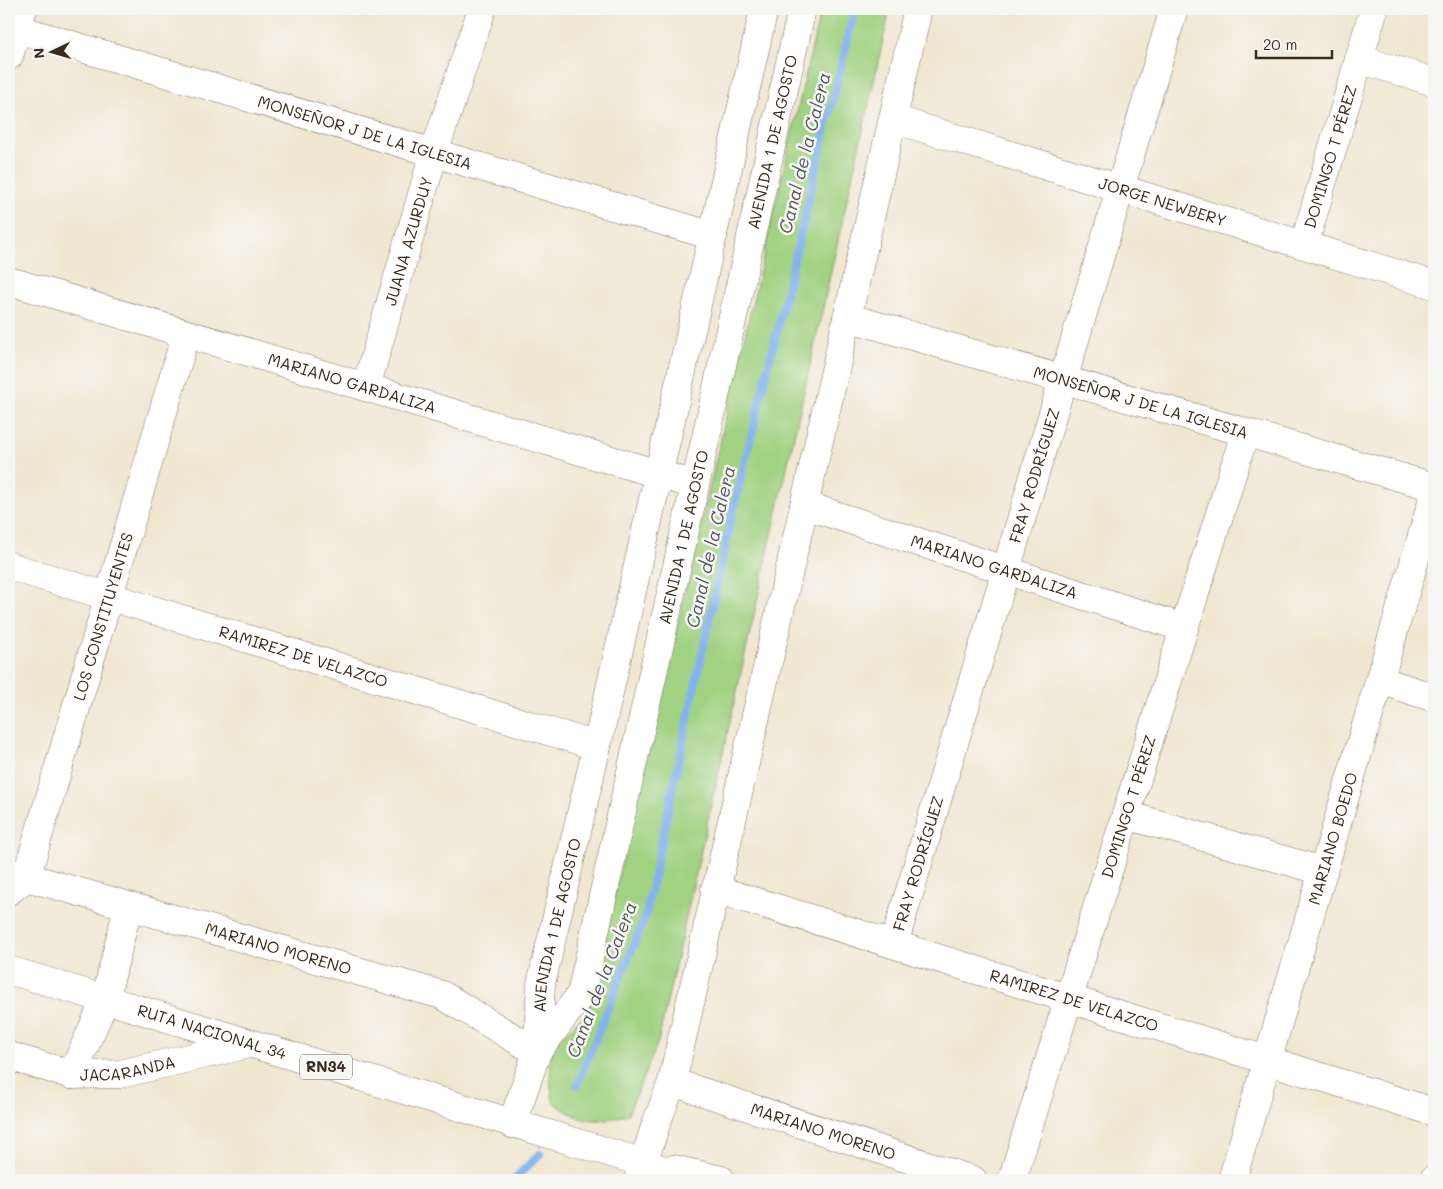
<svg xmlns="http://www.w3.org/2000/svg" width="1443" height="1189" font-family="Mali,sans-serif">
<style>
.green{fill:#a0d281;stroke:#6e7e50}
.lines{fill:none;stroke-linecap:round;stroke-linejoin:round}
.stream{stroke:#85b3ef;stroke-width:8}
.street-casing{stroke:#7b6c5d;stroke-width:29}
.secondary-casing{stroke:#7b6c5d;stroke-width:29}
.highway-casing{stroke:#7b6c5d;stroke-width:29}
.street{stroke:#fff;stroke-width:28}
.secondary{stroke:#fff;stroke-width:28}
.highway{stroke:#fff;stroke-width:28}
.labels{text-anchor:middle;stroke-width:5;stroke-linejoin:round;paint-order:stroke}
.shield{fill:#f6f6f2;stroke:#73675e;stroke-width:1}
.shield-label{font-size:15px;font-weight:bold;fill:#3b2a1e}
.street-label{font-size:16px;fill:#3b2a1e;stroke:#f6f6f2}
.water-label{font-size:18px;font-style:italic;fill:#51535d;stroke:#f6f6f2}
</style>
<rect width="100%" height="100%" fill="#f6f6f2"/>
<filter id="ink" filterUnits="userSpaceOnUse"><feTurbulence type="fractalNoise" baseFrequency=".02" numOctaves="2"/><feDisplacementMap in="SourceGraphic" scale="10" xChannelSelector="R" yChannelSelector="G"/><feConvolveMatrix kernelMatrix="1 2 1 2 8 2 1 2 1" color-interpolation-filters="sRGB"/></filter>
<filter id="wash" filterUnits="userSpaceOnUse"><feTurbulence type="fractalNoise" baseFrequency=".0096" numOctaves="4" result="noise"/><feDisplacementMap in="SourceGraphic" scale="20" xChannelSelector="R" yChannelSelector="G"/><feGaussianBlur stdDeviation="1.12" result="paint"/><feColorMatrix in="noise" values="0 0 0 0 0 0 0 0 0 0 0 0 0 0 0 0 0 1.4 0 .05"/><feComposite in="paint" operator="in"/></filter>
<g filter="url(#wash)">
<rect width="100%" height="100%" fill="#f1e7d1"/>
<path class="green" d="M821 9H890L658 1042 628 1114C596 1124 580 1123 553 1102L550 1079 552 1046 587 1013Z"/>
<g class="lines">
<g class="stream">
<polyline points="577,1085 645,917 731,520 855,9"/>
<polyline points="513,1180 540,1154"/>
</g>
</g>
</g>
<g filter="url(#ink)">
<g class="lines">
<defs>
<g id="street">
<path id="s1" d="M18 29 713 236"/>
<polyline points="9,56 23,9"/>
<polyline points="1359,59 1434,82"/>
<path id="s2" d="M893 119 1434 285"/>
<path id="s3" d="M1304 245 1374 9"/>
<path id="s4" d="M9 281 695 485"/>
<path id="s5" d="M847 317 1434 487"/>
<path id="s6" d="M366 387 434 153 482 9"/>
<path id="s7" d="M804 505 1184 628"/>
<path id="s8" d="M9 566 597 746"/>
<polyline points="1380,680 1434,698"/>
<polyline points="1126,815 1323,871"/>
<path id="s9" d="M9 872 442 995 537 1052"/>
<path id="s10" d="M715 889 1434 1112"/>
<path id="s11" d="M9 891 26 878 186 334"/>
<path id="s12" d="M894 944 1174 9"/>
<path id="s13" d="M9 1056 72 1075 120 1074 249 1044"/>
<polyline points="72,1075 105,1000 128,907"/>
<path id="s14" d="M672 1082 973 1180"/>
<polyline points="638,1180 655,1127 672,1082 918,9"/>
<path id="s15" d="M1012 1180 1245 433"/>
<path id="s16" d="M1232 1180 1434 495"/>
<polyline points="1434,1180 1434,1179"/>
</g>
<g id="secondary">
<path id="s17" d="M537 1052 581 994 802 9"/>
<path id="s18" d="M512 1124 537 1052 541 984 597 746 764 9"/>
</g>
<g id="highway">
<path id="s19" d="M9 970 644 1163 690 1180"/>
<polyline points="673,1169 721,1180"/>
</g>
</defs>
<use href="#street" class="street-casing"/>
<use href="#secondary" class="secondary-casing"/>
<use href="#highway" class="highway-casing"/>
<use href="#street" class="street"/>
<use href="#secondary" class="secondary"/>
<use href="#highway" class="highway"/>
</g>
</g>
<g class="labels">
<rect class="shield" x="300" y="1054.5" width="52" height="25" rx="4"/>
<g class="shield-label">
<text x="326" y="1072">RN34</text>
</g>
<g class="street-label">
<text dy="6" stroke="none"><textPath href="#s1" startOffset="362">MONSEÑOR J DE LA IGLESIA</textPath></text>
<text dy="6" stroke="none"><textPath href="#s17" startOffset="946">AVENIDA 1 DE AGOSTO</textPath></text>
<text dy="6" stroke="none"><textPath href="#s3" startOffset="92">DOMINGO T PÉREZ</textPath></text>
<text dy="6" stroke="none"><textPath href="#s2" startOffset="282">JORGE NEWBERY</textPath></text>
<text dy="6" stroke="none"><textPath href="#s6" startOffset="152">JUANA AZURDUY</textPath></text>
<text dy="6" stroke="none"><textPath href="#s4" startOffset="358">MARIANO GARDALIZA</textPath></text>
<text dy="6" stroke="none"><textPath href="#s5" startOffset="306">MONSEÑOR J DE LA IGLESIA</textPath></text>
<text dy="6" stroke="none"><textPath href="#s12" startOffset="489">FRAY RODRÍGUEZ</textPath></text>
<text dy="6" stroke="none"><textPath href="#s17" startOffset="541">AVENIDA 1 DE AGOSTO</textPath></text>
<text dy="6" stroke="none"><textPath href="#s7" startOffset="200">MARIANO GARDALIZA</textPath></text>
<text dy="6" stroke="none"><textPath href="#s11" startOffset="294">LOS CONSTITUYENTES</textPath></text>
<text dy="6" stroke="none"><textPath href="#s8" startOffset="308">RAMIREZ DE VELAZCO</textPath></text>
<text dy="6" stroke="none"><textPath href="#s15" startOffset="391">DOMINGO T PÉREZ</textPath></text>
<text dy="6" stroke="none"><textPath href="#s16" startOffset="356">MARIANO BOEDO</textPath></text>
<text dy="6" stroke="none"><textPath href="#s12" startOffset="84">FRAY RODRÍGUEZ</textPath></text>
<text dy="6" stroke="none"><textPath href="#s18" startOffset="205">AVENIDA 1 DE AGOSTO</textPath></text>
<text dy="6" stroke="none"><textPath href="#s9" startOffset="280">MARIANO MORENO</textPath></text>
<text dy="6" stroke="none"><textPath href="#s10" startOffset="376">RAMIREZ DE VELAZCO</textPath></text>
<text dy="6" stroke="none"><textPath href="#s19" startOffset="212">RUTA NACIONAL 34</textPath></text>
<text dy="6" stroke="none"><textPath href="#s13" startOffset="122">JACARANDA</textPath></text>
<text dy="6" stroke="none"><textPath href="#s14" startOffset="159">MARIANO MORENO</textPath></text>
</g>
<g class="water-label">
<text transform="translate(805 153) rotate(-76)" y="6">Canal de la Calera</text>
<text transform="translate(711 547) rotate(-77)" y="6">Canal de la Calera</text>
<text transform="translate(602 980) rotate(-69)" y="6">Canal de la Calera</text>
</g>
</g>
<rect width="1443" height="1189" fill="none" stroke="#f6f6f2" stroke-width="30"/>
<g transform="translate(52 52) rotate(265)" stroke="#f6f6f2" stroke-width="4" paint-order="stroke">
<path d="M0-4L9 19L0 12L-9 19Z" fill="#3b2a1e"/>
<text y="-8" font-size="14" font-weight="bold" text-anchor="middle" fill="#3b2a1e">N</text>
</g>
<path d="M1256 50v8h76v-8" fill="none" stroke="#3b2a1e" stroke-width="2.5"/>
<text x="1263" y="50" font-size="15" fill="#3b2a1e" stroke="#f6f6f2" stroke-width="4" paint-order="stroke">20 m</text>
</svg>
